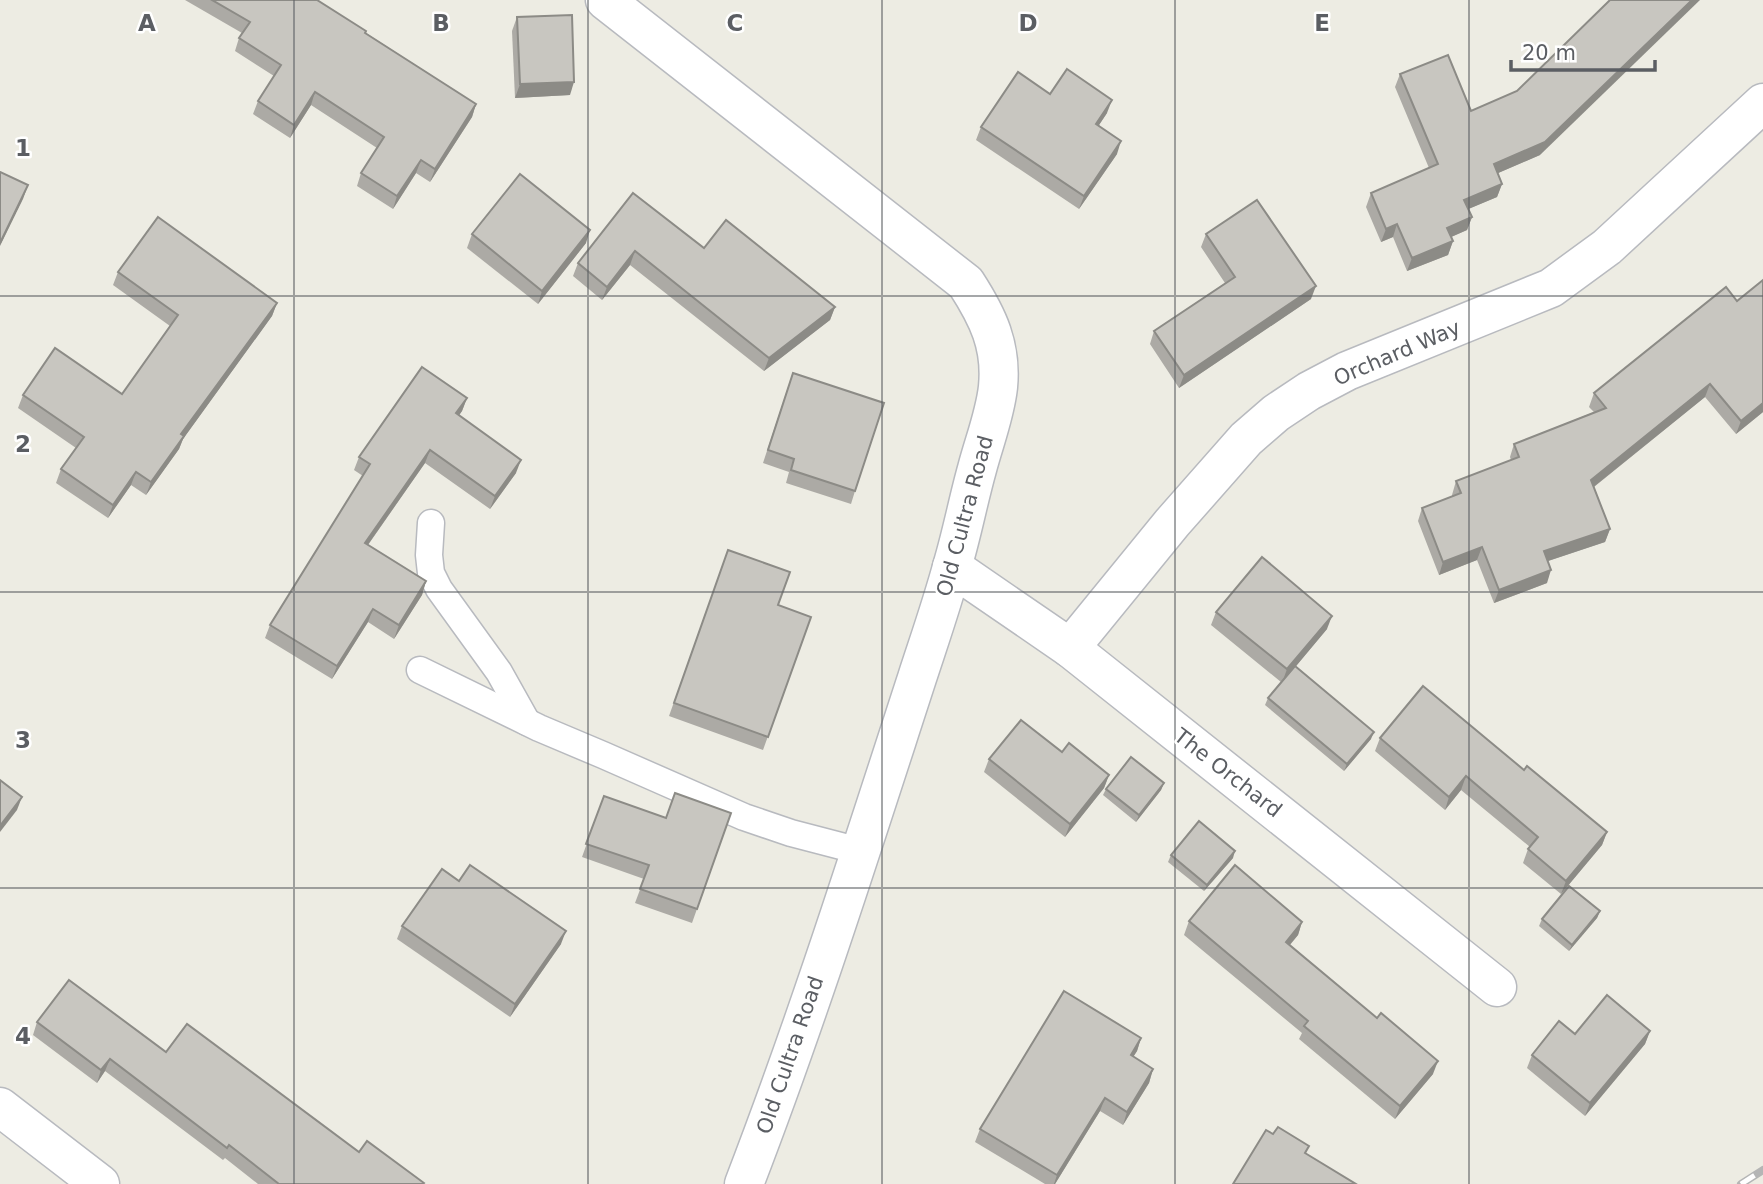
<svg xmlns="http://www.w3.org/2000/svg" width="1763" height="1184" font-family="'DejaVu Sans',sans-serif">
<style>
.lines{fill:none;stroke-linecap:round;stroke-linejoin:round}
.lane-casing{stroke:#b8babf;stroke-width:29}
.street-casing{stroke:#b8babf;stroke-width:41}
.lane{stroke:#fff;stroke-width:26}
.street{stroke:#fff;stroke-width:38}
.rail-casing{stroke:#b4b5b5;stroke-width:8}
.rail{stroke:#fff;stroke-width:5;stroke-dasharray:16;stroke-linecap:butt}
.wall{fill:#acaaa5}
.shaded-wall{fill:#8c8b86}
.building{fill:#c8c6c0;stroke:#8c8b86;stroke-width:2}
.grid{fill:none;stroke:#5b5e63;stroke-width:2;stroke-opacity:0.55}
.labels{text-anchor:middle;stroke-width:5;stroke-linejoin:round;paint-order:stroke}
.street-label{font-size:21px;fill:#5b5e63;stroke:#fff}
.grid-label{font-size:23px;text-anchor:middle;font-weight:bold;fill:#5b5e63;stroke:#fff;stroke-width:5;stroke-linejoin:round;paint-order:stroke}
</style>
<rect width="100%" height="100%" fill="#edece3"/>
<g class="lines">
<defs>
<g id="lane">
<polyline points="431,523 429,555 431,573 439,589 499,672 527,722"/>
<polyline points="420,670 539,728 603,755 744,817 791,833 860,851"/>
</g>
<g id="street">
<path d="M605 0 966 283C988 317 1002 346 998 387 995 415 984 442 977 469 968 501 962 534 952 567 942 604 929 641 917 678 862 847 808 1018 744 1184"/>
<polyline points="952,567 1070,648 1497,987"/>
<polyline points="1070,648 1172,523 1246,439 1276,413 1309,391 1347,371 1551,288 1607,247 1763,103"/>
<polyline points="0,1107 100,1184"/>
</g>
</defs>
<use href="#lane" class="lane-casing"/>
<use href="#street" class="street-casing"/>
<use href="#lane" class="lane"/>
<use href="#street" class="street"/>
<defs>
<polyline id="rail" points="1741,1184 1763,1170"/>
</defs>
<use href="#rail" class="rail-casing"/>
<use href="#rail" class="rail"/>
</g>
<g class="wall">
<polygon points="185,0 317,0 366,33 476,104 472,117 430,182 416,173 393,209 357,186 361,173 377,148 311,105 290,138 253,114 258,101 274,76 235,51 239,38 242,33"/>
<polygon points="517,17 570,95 515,98 512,31"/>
<polygon points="1400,74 1471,111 1540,155 1498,173 1502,184 1497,197 1468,209 1472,217 1467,230 1451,237 1453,241 1448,255 1407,271 1393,237 1381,242 1366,207 1371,193 1429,168 1395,87"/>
<polygon points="1050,94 1107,113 1099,125 1117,154 1079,209 976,140 981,127"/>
<polygon points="633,193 704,248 835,307 830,320 764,371 630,265 602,300 573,276 578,263"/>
<polygon points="472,234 586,243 538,304 467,248"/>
<polygon points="1206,234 1311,299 1179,388 1150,344 1154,331 1225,283 1201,247"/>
<polygon points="118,272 277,303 272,316 183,439 179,449 146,495 131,485 108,518 56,483 61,469 76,448 18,408 23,395 122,394 170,326 113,285"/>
<polygon points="1726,287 1763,412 1736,434 1705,397 1594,487 1610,529 1605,542 1548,561 1547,583 1494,603 1477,560 1439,575 1418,521 1422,508 1452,497 1452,495 1456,481 1511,460 1510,457 1514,444 1594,412 1589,407 1594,393"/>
<polygon points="788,387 855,491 851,504 786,483 789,472 763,463"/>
<polygon points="467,398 462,411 459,415 516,473 490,509 425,463 368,545 426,581 422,595 394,639 368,622 332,679 265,638 270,625 363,476 354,470 359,457"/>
<polygon points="728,550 778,605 811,617 763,750 669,716"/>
<polygon points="1216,612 1327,629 1295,667 1371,739 1344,771 1265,705 1268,698 1281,682 1211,625"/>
<polygon points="1380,738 1524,770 1607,832 1602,845 1561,894 1523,863 1528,849 1530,847 1461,790 1445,810 1375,751"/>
<polygon points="1062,752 1109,775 1104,788 1065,837 984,772 989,759"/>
<polygon points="1164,783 1161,790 1136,822 1103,795 1106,789"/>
<polygon points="604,796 666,818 731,813 692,923 635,903 644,879 582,857"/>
<polygon points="1171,855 1233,858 1204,891 1168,862"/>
<polygon points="459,881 561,944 510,1017 397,939 402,926"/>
<polygon points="1600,911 1597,918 1569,951 1539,926 1542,919"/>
<polygon points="1189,921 1302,922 1298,935 1290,945 1433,1074 1395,1119 1299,1039 1302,1033 1184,935"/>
<polygon points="37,1022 166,1052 359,1152 424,1184 258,1184 225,1158 223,1160 105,1071 97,1083 33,1035"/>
<polygon points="1650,1031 1645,1044 1585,1116 1527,1068 1532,1055 1575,1034"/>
<polygon points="1141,1038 1137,1051 1133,1057 1153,1069 1149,1083 1123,1125 1100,1111 1055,1184 1045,1184 975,1142 980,1129"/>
</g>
<g class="shaded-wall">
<polygon points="1692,0 1700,0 1540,155 1489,177 1494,164"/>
<polygon points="574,82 570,95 515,98 520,84"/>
<polygon points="315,92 311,105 290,138 294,125"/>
<polygon points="1112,100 1107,113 1091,137 1096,124"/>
<polygon points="476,104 472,117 430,182 435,169"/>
<polygon points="1121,141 1117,154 1079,209 1084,196"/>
<polygon points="421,160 416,173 393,209 397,196"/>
<polygon points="1502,184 1497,197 1459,213 1464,200"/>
<polygon points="28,185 23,199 0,246 0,243"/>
<polygon points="1472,217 1467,230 1442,241 1447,228"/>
<polygon points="1397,224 1393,237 1381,242 1386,229"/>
<polygon points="590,230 586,243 538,304 542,291"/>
<polygon points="1453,241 1448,255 1407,271 1412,258"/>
<polygon points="635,251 630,265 602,300 607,287"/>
<polygon points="1316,286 1311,299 1179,388 1184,375"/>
<polygon points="277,303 272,316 183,439 179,449 146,495 151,482 181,434"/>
<polygon points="835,307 830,320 764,371 769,358"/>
<polygon points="1710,384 1705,397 1586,493 1591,480"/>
<polygon points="467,398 462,411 451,427 456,413"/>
<polygon points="1763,403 1763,412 1736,434 1741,421"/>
<polygon points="430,450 425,463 360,556 365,543"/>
<polygon points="521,460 516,473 490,509 495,496"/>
<polygon points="136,472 131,485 108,518 113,505"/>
<polygon points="1610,529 1605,542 1539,564 1544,551"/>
<polygon points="1482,547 1477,560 1439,575 1443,562"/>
<polygon points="1551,570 1547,583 1494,603 1499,590"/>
<polygon points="426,581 422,595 394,639 399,625"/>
<polygon points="373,609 368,622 332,679 337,666"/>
<polygon points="1332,616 1327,629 1282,683 1287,669"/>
<polygon points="1374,732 1371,739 1344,771 1347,764"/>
<polygon points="1109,775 1104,788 1065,837 1070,824"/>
<polygon points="1466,776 1461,790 1445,810 1449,797"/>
<polygon points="1164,783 1161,790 1136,822 1139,815"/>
<polygon points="22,797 17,810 0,832 0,826"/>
<polygon points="1607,832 1602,845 1561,894 1566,881"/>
<polygon points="1235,851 1233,858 1204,891 1207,885"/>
<polygon points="1600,911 1597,918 1569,951 1572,945"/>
<polygon points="1302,922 1298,935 1281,955 1286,942"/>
<polygon points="566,931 561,944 510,1017 515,1004"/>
<polygon points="1650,1031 1645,1044 1585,1116 1590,1103"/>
<polygon points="1141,1038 1137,1051 1126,1068 1131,1055"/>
<polygon points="110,1059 105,1071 97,1083 101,1070"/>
<polygon points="1438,1061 1433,1074 1395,1119 1400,1106"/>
<polygon points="1153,1069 1149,1083 1123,1125 1127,1112"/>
<polygon points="1105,1098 1100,1111 1055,1184 1054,1184 1057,1175"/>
</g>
<g class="building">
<polygon points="212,0 317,0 366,31 365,33 476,104 435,169 421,160 397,196 361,173 384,137 315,92 294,125 258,101 281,65 239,38 250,22"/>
<polygon points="1610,0 1692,0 1545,142 1494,164 1502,184 1464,200 1472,217 1447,228 1453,241 1412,258 1397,224 1386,229 1371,193 1438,164 1400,74 1448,55 1471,111 1517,91"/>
<polygon points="572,15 574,82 520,84 517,17"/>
<polygon points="1067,69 1112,100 1096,124 1121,141 1084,196 981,127 1018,72 1050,94"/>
<polygon points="0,172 28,185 0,243"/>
<polygon points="520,174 590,230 542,291 472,234"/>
<polygon points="633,193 704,248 726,220 835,307 769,358 635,251 607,287 578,263"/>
<polygon points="1257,200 1316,286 1184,375 1154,331 1235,277 1206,234"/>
<polygon points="158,217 277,303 181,434 184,436 151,482 136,472 113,505 61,469 84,437 23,395 55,348 122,394 178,315 118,272"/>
<polygon points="1763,280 1763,403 1741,421 1710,384 1591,480 1610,529 1544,551 1551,570 1499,590 1482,547 1443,562 1422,508 1461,493 1456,481 1519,457 1514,444 1606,408 1594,393 1726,287 1737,301"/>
<polygon points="422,367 467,398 456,413 521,460 495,496 430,450 365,543 426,581 399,625 373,609 337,666 270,625 370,464 359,457"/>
<polygon points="793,373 884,403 855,491 791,470 794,459 768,450"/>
<polygon points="728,550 790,572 778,605 811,617 768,737 674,703"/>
<polygon points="1262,557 1332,616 1287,669 1216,612"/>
<polygon points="1295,666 1374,732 1347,764 1268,698"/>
<polygon points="1423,686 1524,770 1527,766 1607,832 1566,881 1528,849 1538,837 1466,776 1449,797 1380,738"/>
<polygon points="1021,720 1062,752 1069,743 1109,775 1070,824 989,759"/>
<polygon points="1131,757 1164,783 1139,815 1106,789"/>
<polygon points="0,780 22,797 0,826"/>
<polygon points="675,793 731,813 697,909 640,889 649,865 586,844 604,796 666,818"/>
<polygon points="1199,821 1235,851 1207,885 1171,855"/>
<polygon points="470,865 566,931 515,1004 402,926 442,869 459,881"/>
<polygon points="1235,865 1302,922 1286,942 1377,1018 1381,1013 1438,1061 1400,1106 1304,1026 1308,1021 1189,921"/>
<polygon points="1569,886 1600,911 1572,945 1542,919"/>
<polygon points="69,980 166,1052 187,1024 359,1152 367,1141 424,1183 423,1184 279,1184 229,1145 227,1148 110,1059 101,1070 37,1022"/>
<polygon points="1064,991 1141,1038 1131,1055 1153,1069 1127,1112 1105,1098 1057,1175 980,1129"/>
<polygon points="1607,995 1650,1031 1590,1103 1532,1055 1559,1021 1575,1034"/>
<polygon points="1278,1127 1309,1146 1305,1153 1356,1184 1233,1184 1266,1130 1273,1134"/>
</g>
<path class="grid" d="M294 0V1184M588 0V1184M882 0V1184M1175 0V1184M1469 0V1184M0 296H1763M0 592H1763M0 888H1763"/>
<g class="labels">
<g class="street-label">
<text transform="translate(1397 353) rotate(-23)" y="7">Orchard Way</text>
<text transform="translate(965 516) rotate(-75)" y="7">Old Cultra Road</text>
<text transform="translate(1228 773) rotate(38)" y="7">The Orchard</text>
<text transform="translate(790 1055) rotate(-71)" y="7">Old Cultra Road</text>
</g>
</g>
<g class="grid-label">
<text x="147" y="31">A</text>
<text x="441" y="31">B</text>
<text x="735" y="31">C</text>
<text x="1028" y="31">D</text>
<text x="1322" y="31">E</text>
<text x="23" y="156">1</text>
<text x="23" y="452">2</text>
<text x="23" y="748">3</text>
<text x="23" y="1044">4</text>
</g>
<path d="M1511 60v10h144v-10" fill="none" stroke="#5b5e63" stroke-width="3.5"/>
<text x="1522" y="60" font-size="21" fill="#5b5e63" stroke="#ffffff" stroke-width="5" paint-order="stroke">20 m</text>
</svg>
